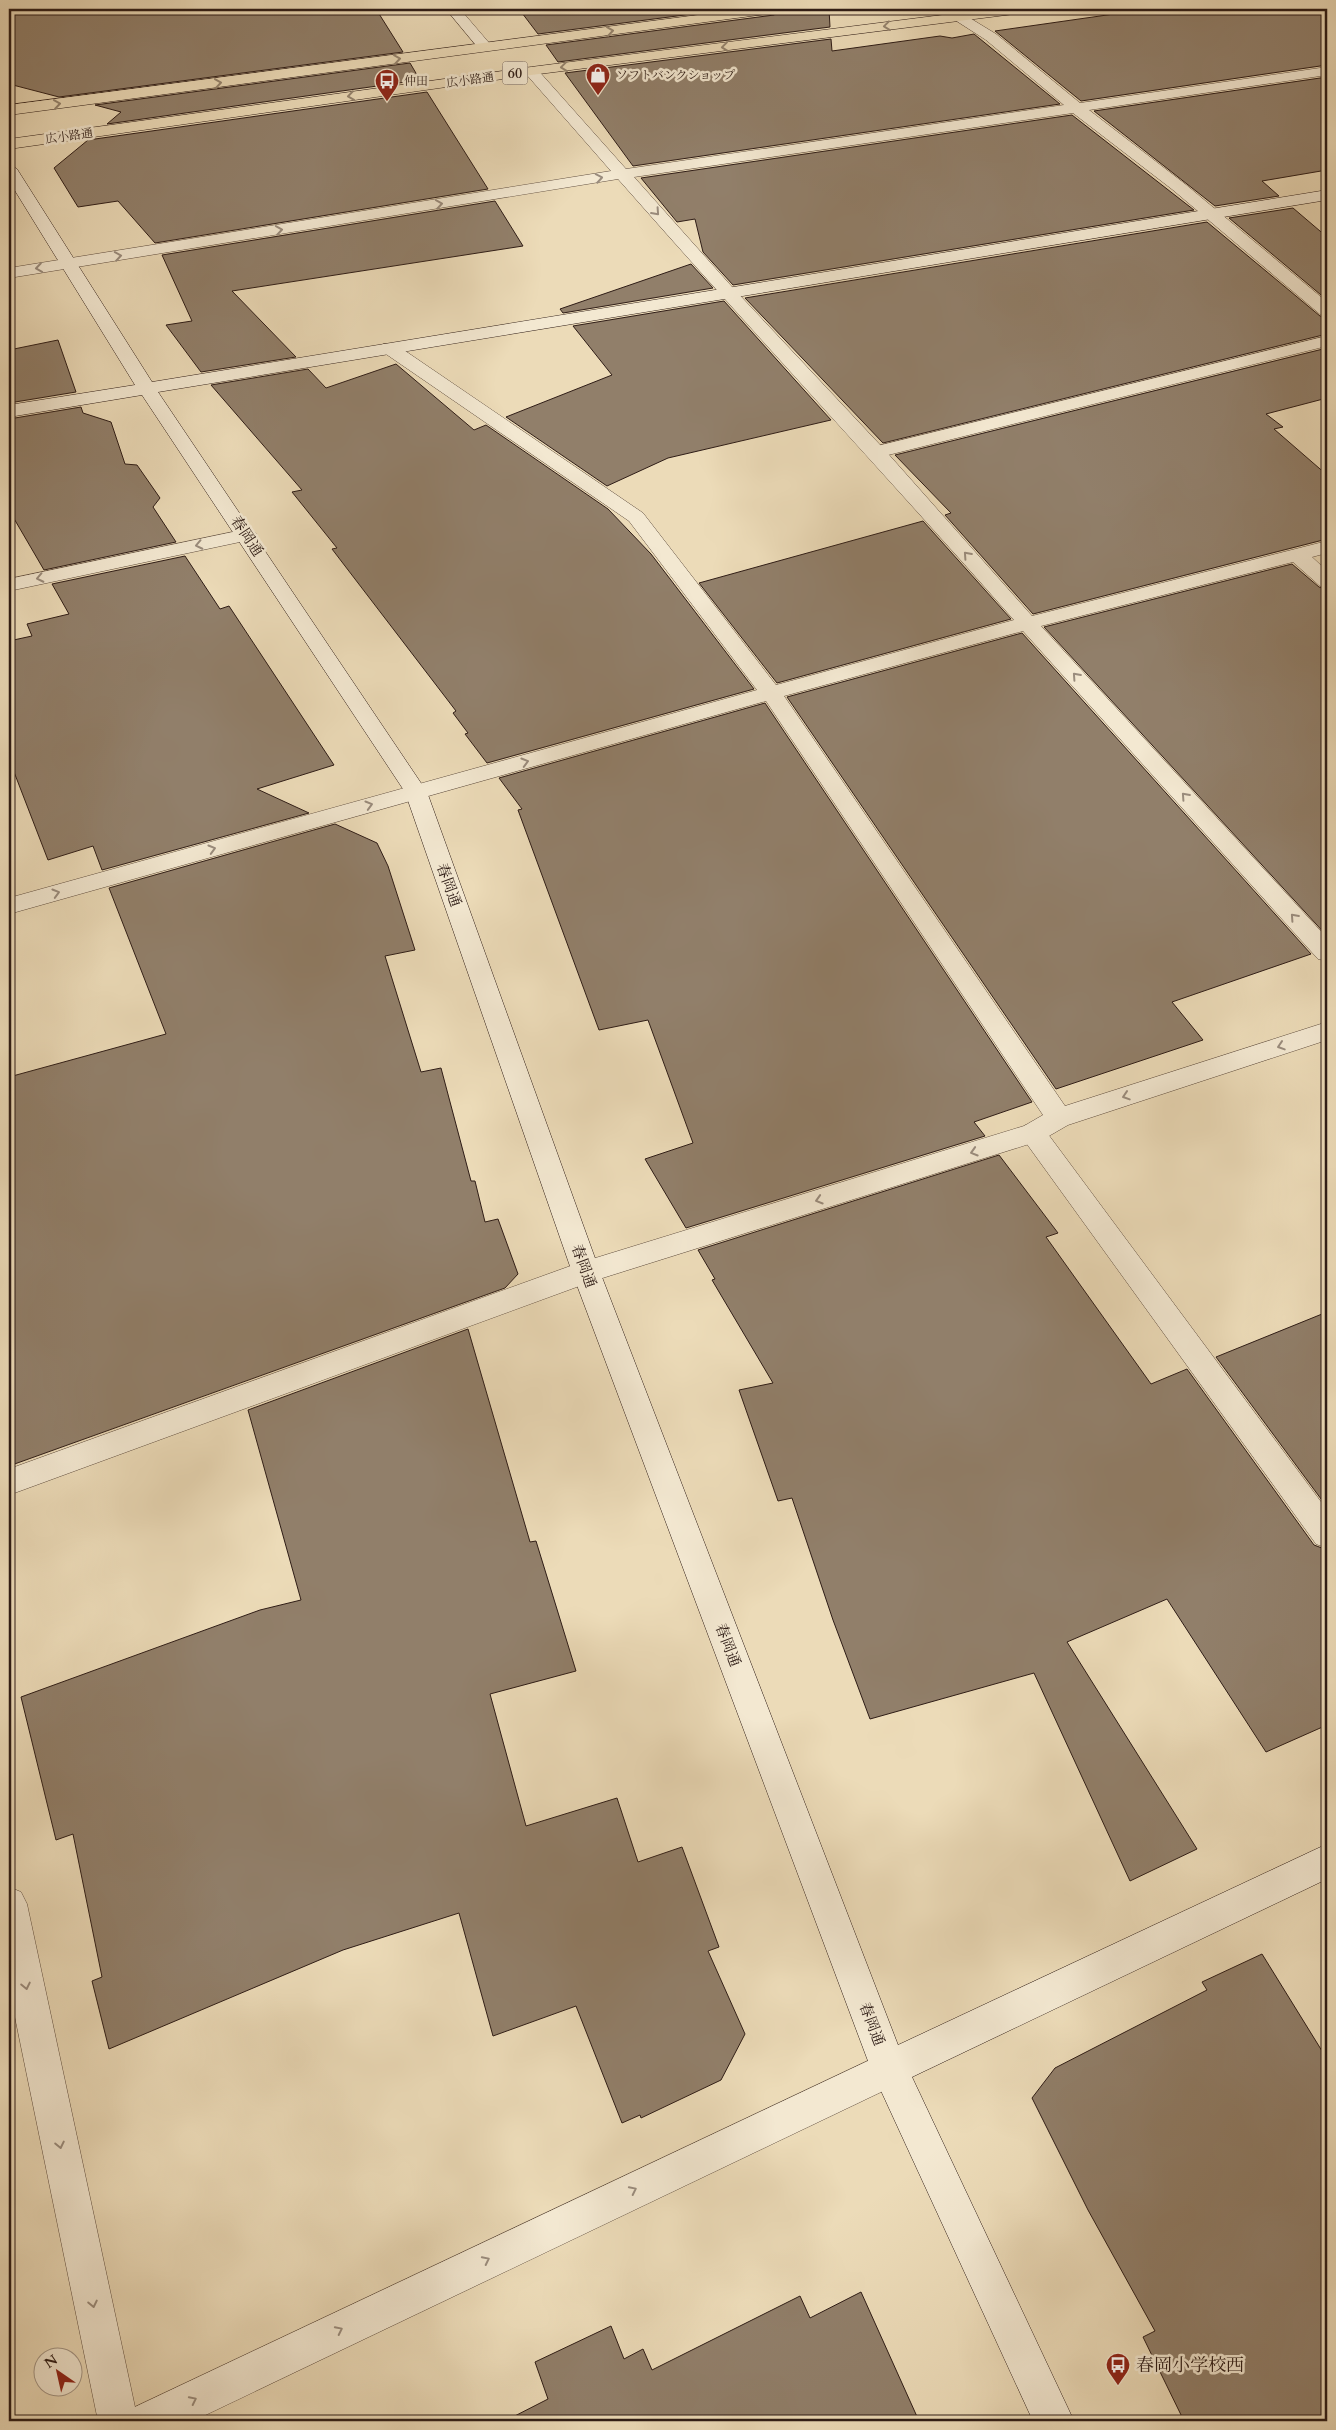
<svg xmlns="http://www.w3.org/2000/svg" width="1336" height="2430" font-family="Cardo,'Noto Serif JP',serif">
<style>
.building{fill:#917f6a;stroke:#2e1c16}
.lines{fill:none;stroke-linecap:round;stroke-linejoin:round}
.lane-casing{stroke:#5e4c3e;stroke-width:1}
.street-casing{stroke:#5e4c3e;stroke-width:1}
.secondary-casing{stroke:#2e1c16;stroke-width:1}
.primary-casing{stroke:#2e1c16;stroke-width:1}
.lane{fill:#f3e8d1;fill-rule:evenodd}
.street{fill:#f3e8d1;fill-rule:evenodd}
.secondary{fill:#f3e8d1;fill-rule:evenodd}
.primary{fill:#ecdbb8;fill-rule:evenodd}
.oneway{stroke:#96856f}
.oneway2{stroke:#9a8c7d}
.labels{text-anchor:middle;stroke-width:5;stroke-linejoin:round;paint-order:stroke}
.far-poi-label{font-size:12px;fill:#2e1c16;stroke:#f3e8d1;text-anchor:start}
.far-street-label{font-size:12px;fill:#2e1c16;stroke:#f3e8d1}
.shield{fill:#f3e8d1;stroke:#69594e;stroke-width:1}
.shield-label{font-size:14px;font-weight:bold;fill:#2e1c16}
.street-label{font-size:15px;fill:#2e1c16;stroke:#f3e8d1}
.near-poi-label{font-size:18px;fill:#2e1c16;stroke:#f3e8d1;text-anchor:start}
</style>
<rect width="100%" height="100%" fill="#ecdbb8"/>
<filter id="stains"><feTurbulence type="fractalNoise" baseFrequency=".004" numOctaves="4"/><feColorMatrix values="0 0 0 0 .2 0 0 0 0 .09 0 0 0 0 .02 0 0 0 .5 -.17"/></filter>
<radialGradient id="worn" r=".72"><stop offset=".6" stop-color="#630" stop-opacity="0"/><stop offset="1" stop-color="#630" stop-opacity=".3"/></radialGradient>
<g class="building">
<polygon points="9,9 376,9 403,52 59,97 9,84"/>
<polygon points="519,9 731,9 538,34"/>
<polygon points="783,9 829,9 830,27 558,62 546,45 774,15"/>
<polygon points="1149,9 1327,9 1327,65 1081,101 995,31"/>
<polygon points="974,34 1060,104 633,166 565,73 831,39 832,51 940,36 952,38"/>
<polygon points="410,63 420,80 107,124 121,112 95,105"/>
<polygon points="1327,77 1327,170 1262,181 1279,196 1215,206 1094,111"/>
<polygon points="427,92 488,189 155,243 118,201 78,207 54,168 88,140"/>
<polygon points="1072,115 1194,210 733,285 703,252 695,219 677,222 641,178"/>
<polygon points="495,201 523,246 232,291 296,357 201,372 166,325 192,321 162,255"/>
<polygon points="1293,208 1327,237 1327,300 1229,218"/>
<polygon points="1207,222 1320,316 1327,318 1327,334 883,443 745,298"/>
<polygon points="691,264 713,288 563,313 560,309"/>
<polygon points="724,301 831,420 668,458 607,486 506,417 612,375 573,326"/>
<polygon points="58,340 76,392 9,403 9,350"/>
<polygon points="1327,348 1327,398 1266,414 1283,427 1274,429 1327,475 1327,539 1033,614 945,515 951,513 895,455"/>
<polygon points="396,364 474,430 486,425 608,509 651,554 754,689 487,763 465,734 468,733 453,713 456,711 332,549 337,548 292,492 302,490 211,385 308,369 326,388"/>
<polygon points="81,407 83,413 111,422 125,464 137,465 160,498 153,507 176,542 44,570 9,510 9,419"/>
<polygon points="923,521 1011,619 777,683 699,583"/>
<polygon points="185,556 220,609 229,606 334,765 257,789 309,813 102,870 93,846 48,860 9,759 9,641 32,636 27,624 69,614 52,584"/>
<polygon points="1292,564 1319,587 1327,590 1327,936 1044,627"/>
<polygon points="1022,633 1311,954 1172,1002 1203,1040 1056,1089 787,697"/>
<polygon points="765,703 1032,1102 974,1122 985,1136 686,1228 645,1159 693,1143 648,1020 599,1030 518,810 522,809 499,778"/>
<polygon points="335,824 377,843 388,866 415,950 385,956 421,1072 441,1068 471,1181 475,1181 485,1222 498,1219 518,1274 505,1288 9,1466 9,1077 166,1034 109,888"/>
<polygon points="999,1155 1058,1233 1046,1237 1151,1384 1187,1369 1314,1545 1327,1550 1327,1725 1266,1752 1167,1599 1067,1642 1197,1849 1130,1881 1034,1673 870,1719 833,1620 792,1498 778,1501 739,1390 773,1383 712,1280 715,1279 698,1250"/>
<polygon points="1327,1312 1327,1507 1216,1357"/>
<polygon points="468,1329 530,1542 536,1541 576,1671 490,1694 526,1826 617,1798 638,1862 682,1847 719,1947 708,1951 745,2034 721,2080 641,2118 640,2115 622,2123 576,2006 493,2036 459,1913 343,1950 109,2049 92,1981 102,1977 73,1834 56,1840 21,1697 260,1610 301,1600 248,1410"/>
<polygon points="1262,1954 1327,2059 1327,2421 1184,2421 1143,2337 1155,2331 1088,2210 1032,2098 1055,2068 1207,1990 1202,1982"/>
<polygon points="861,2292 919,2421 505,2421 548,2399 535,2362 611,2326 624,2359 643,2349 652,2370 800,2296 810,2318"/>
</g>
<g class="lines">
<defs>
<g id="lane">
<polygon points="1327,336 1327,346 876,458 869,456 866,452 869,448"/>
<polygon points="1033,1123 1042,1126 1327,1510 1327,1548 1316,1544 1024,1140 1020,1133 1024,1126"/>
<polygon points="9,1887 21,1892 27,1904 138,2421 98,2421 9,1988"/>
</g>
<g id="street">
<polygon points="446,9 460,9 490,44 492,47 490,50 480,50"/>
<path d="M938 9H955L996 34 1080 103 1327 67V75L1089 110 1185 184 1327 302V316L1321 315 1173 190 1073 113 634 177 733 288 883 448 1032 616 1327 541V553L1312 557 1327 571V588L1320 586 1293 562 1041 626 1327 938V961L1318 959 1023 631 784 696 1065 1106 1327 1022V1040L1068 1125 1042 1140 593 1281 9 1495V1469L576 1264 1024 1126 1043 1115 766 701 9 914V898L757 690 629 521 383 352 380 348 383 344H395L643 513 776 685 1014 620C883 472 749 328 618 179L9 278V268L611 171 526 74 524 71 526 68H536L626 169 1064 105 986 40Z"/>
<polygon points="247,529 254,531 257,535 254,539 9,591 9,579"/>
<polygon points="889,2051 902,2056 907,2069 902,2082 193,2421 129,2421 135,2407"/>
</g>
<polygon id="secondary" points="9,164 17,169 152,382 1327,190 1327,200 158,392 427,792 600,1272 898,2045 1327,1844 1327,1879 912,2077 1074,2421 1033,2421 871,2069 572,1272 405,792 142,395 9,417 9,405 135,385 9,181"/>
<g id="primary">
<polygon points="744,9 781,9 774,13 9,115 9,105"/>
<polygon points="990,9 1029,9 1022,13 531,75 9,149 9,139 531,67"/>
</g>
</defs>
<use href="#lane" class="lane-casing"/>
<use href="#street" class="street-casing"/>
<use href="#secondary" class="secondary-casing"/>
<use href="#primary" class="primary-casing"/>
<use href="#lane" class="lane"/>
<use href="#street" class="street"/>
<use href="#secondary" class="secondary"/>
<use href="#primary" class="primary"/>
</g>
<defs><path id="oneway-chevron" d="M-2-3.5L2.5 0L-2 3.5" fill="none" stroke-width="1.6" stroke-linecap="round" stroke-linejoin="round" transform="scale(1.25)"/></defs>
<g class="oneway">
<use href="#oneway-chevron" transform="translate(887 26) rotate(173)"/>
<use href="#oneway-chevron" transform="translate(610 31) rotate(-8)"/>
<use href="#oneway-chevron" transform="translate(725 47) rotate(173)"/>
<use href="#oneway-chevron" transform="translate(397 59) rotate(-8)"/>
<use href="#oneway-chevron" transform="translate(564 67) rotate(173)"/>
<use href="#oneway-chevron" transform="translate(218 83) rotate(-8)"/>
<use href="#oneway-chevron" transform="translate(351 96) rotate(172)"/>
<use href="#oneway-chevron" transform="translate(57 104) rotate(-8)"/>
</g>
<g class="oneway2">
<use href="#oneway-chevron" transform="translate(599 178) rotate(-10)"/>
<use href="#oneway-chevron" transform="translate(439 204) rotate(-9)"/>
<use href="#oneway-chevron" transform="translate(656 212) rotate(48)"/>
<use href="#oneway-chevron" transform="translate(279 230) rotate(-9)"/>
<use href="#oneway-chevron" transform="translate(118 256) rotate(-9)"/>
<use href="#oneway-chevron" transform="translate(39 268) rotate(172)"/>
<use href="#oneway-chevron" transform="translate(199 545) rotate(168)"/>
<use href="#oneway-chevron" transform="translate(967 555) rotate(-132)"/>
<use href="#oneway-chevron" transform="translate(40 578) rotate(168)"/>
<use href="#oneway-chevron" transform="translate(1076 676) rotate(-132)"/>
<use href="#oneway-chevron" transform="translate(525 762) rotate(-16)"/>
<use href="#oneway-chevron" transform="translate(1185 796) rotate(-132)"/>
<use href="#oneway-chevron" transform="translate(369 805) rotate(-16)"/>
<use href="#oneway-chevron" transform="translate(212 849) rotate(-16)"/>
<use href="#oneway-chevron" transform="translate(56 893) rotate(-16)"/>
<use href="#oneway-chevron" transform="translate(1294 917) rotate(-132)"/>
<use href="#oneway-chevron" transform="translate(1281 1046) rotate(162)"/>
<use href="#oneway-chevron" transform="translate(1126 1096) rotate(162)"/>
<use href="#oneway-chevron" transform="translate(974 1152) rotate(163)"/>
<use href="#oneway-chevron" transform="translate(819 1200) rotate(163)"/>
<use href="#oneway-chevron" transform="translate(26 1986) rotate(78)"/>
<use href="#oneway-chevron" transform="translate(60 2145) rotate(78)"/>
<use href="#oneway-chevron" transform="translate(633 2190) rotate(-26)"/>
<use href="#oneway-chevron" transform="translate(486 2260) rotate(-26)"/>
<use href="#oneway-chevron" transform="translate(93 2304) rotate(78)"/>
<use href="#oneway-chevron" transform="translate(339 2330) rotate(-26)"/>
<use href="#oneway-chevron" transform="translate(193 2400) rotate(-26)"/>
</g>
<defs>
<symbol id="shop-pin" viewBox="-11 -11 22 30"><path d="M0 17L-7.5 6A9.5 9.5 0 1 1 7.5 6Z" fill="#8f2418" stroke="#f3e8d1"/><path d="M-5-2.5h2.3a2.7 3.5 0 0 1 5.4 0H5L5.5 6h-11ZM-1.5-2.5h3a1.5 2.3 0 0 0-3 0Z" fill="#fff"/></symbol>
<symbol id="bus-pin" viewBox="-11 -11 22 30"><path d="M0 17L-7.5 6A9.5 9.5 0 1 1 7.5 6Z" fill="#8f2418" stroke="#f3e8d1"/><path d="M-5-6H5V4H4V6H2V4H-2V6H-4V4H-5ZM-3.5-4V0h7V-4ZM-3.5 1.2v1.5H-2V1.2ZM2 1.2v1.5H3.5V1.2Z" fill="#fff"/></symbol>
</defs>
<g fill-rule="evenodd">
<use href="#shop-pin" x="584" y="61" width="28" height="38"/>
<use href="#bus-pin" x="373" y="67" width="28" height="38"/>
<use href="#bus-pin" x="1104" y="2351" width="28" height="38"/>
</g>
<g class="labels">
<g class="far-poi-label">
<text x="616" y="79">ソフトバンクショップ</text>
<text x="404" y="85">仲田</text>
</g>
<g class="far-street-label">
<text transform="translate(470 80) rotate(-8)" y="4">広小路通</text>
<text transform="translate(69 136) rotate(-8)" y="4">広小路通</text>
</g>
<rect class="shield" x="502.5" y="61.5" width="25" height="23" rx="4"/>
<g class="shield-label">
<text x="515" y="78">60</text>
</g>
<g class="street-label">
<text transform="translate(247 536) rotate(56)" y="5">春岡通</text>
<text transform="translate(449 885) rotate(70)" y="5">春岡通</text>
<text transform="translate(584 1266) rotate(70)" y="5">春岡通</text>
<text transform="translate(728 1645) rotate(69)" y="5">春岡通</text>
<text transform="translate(872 2024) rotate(69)" y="5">春岡通</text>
</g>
<g class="near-poi-label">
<text x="1136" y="2371">春岡小学校西</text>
</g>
</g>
<rect width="1336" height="2430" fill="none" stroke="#ecdbb8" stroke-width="30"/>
<rect x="10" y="10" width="1316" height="2410" fill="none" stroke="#2e1c16" stroke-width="2.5"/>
<rect x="15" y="15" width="1306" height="2400" fill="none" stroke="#2e1c16"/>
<g transform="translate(58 2372) rotate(326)"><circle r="24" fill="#f3e8d1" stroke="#a49686"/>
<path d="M0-4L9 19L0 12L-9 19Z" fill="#8f2418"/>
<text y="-8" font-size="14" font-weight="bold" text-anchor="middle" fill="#2e1c16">N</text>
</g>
<rect width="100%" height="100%" filter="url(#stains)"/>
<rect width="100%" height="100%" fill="url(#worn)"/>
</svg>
